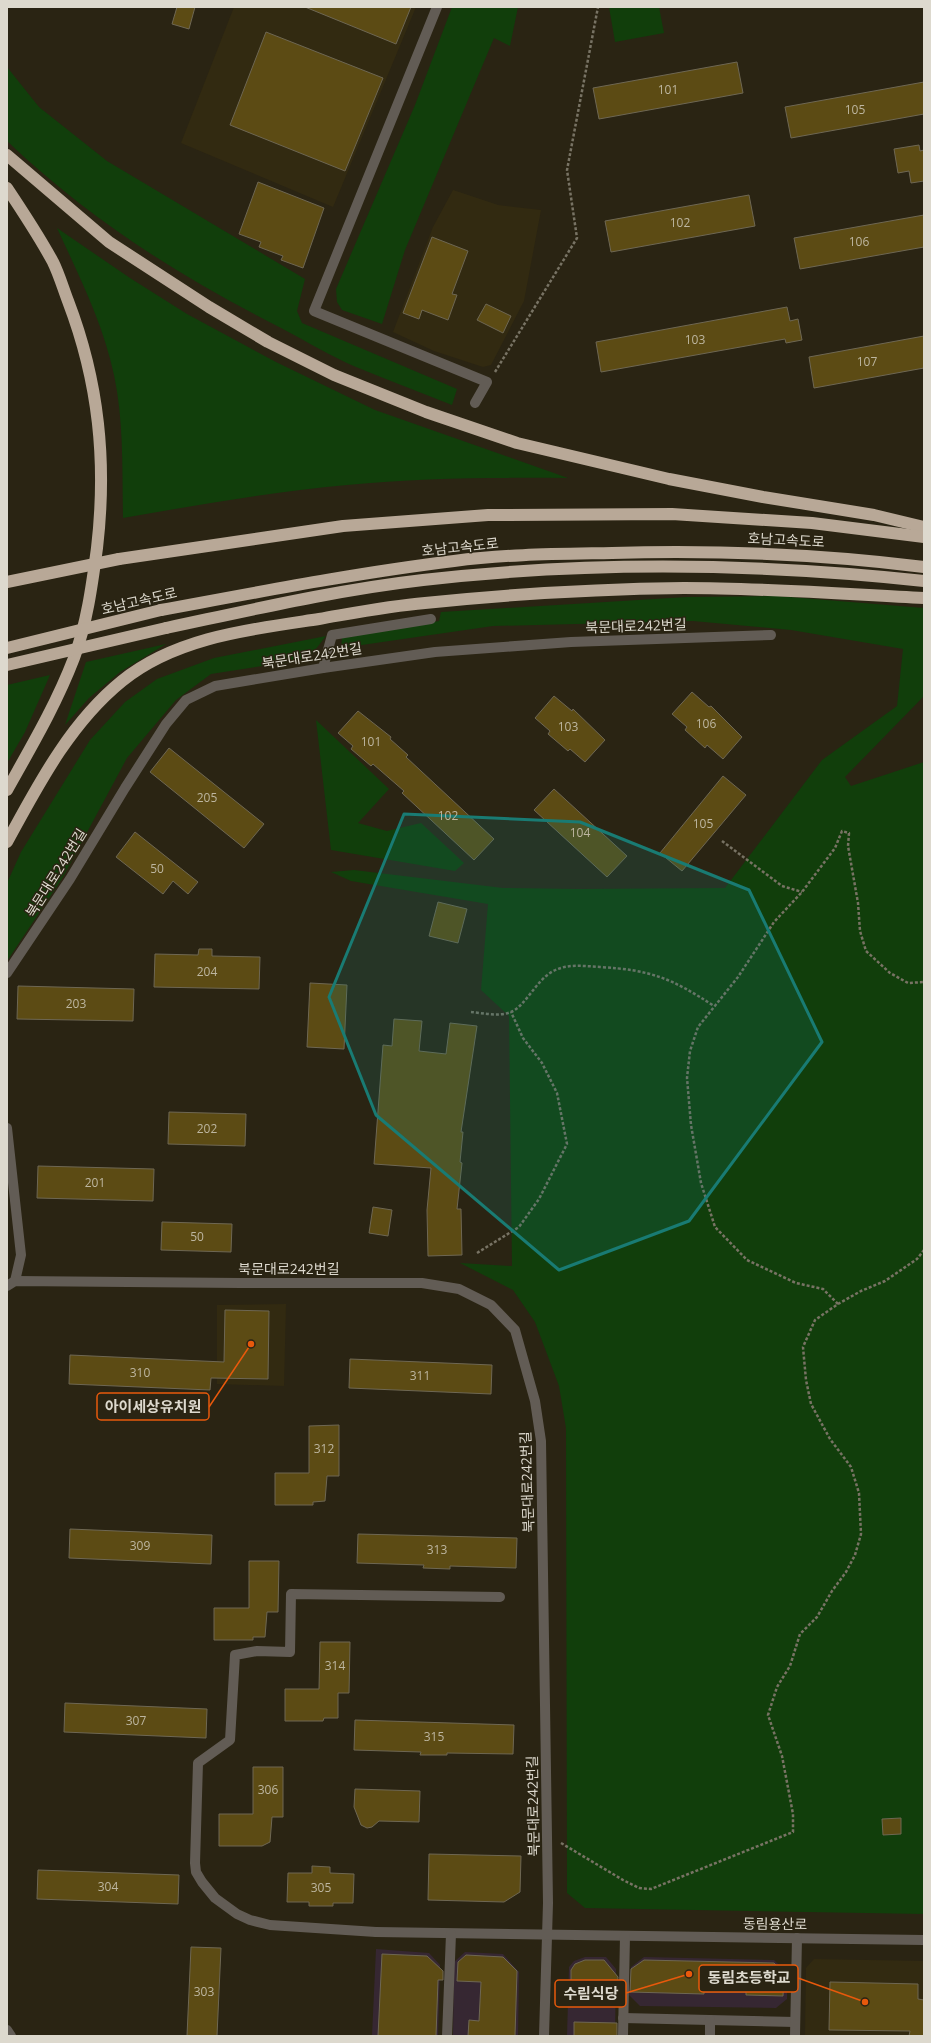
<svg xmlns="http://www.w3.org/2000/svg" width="931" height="2043" font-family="'Open Sans','Noto Sans KR',sans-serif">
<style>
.commercial{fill:#362732}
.built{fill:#322a11}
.green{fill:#113e0b}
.building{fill:#5c4b14;stroke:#6e6753}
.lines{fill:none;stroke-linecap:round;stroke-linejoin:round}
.path{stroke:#787364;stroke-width:2.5;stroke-dasharray:3 2;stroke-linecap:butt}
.service{stroke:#625c55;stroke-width:10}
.minor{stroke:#625c55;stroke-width:10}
.motorway{stroke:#b8a897;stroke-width:12}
.motorway-bridge{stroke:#b8a897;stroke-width:12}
.marked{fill:#197b73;fill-opacity:0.2;stroke:#197b73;stroke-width:3;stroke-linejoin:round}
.labels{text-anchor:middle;stroke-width:3;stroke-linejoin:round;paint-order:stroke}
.number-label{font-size:12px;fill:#bdb6a0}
.street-label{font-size:14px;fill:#ddd9ce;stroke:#2a2413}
.leader{fill:none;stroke:#e8590c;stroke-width:1.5}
.callout-dot{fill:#e8590c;stroke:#2a2413;stroke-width:1.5}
.callout{fill:#2a2413;stroke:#e8590c;stroke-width:1.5}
.callout-label{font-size:15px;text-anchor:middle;font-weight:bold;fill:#ddd9ce}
</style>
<rect width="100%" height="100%" fill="#2a2413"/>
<g class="commercial">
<polygon points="376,1949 429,1953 440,1965 438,2036 372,2036"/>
<polygon points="465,1952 503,1954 519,1972 518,2036 453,2036 454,1962"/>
<polygon points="585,1957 606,1957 616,1969 615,2036 567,2036 569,1967 574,1961"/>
<polygon points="644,1957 774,1960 787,1973 787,1999 776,2008 640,2006 629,1995 631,1967"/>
</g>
<g class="built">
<polygon points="234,7 416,7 333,207 181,143"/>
<polygon points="453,190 498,205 541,210 524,301 491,365 483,367 434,351 393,332 433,227"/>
<polygon points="286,1304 284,1386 217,1384 217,1305"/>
<polygon points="814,1959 924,1961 924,2036 805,2036 806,1968"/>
</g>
<g class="green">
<polygon points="452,7 518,7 510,46 494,38 405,250 382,324 342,310 337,302 336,289 415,105"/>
<polygon points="609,7 659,7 664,33 615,42"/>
<path d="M7 67 39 107 107 161 305 279 297 311 302 323 457 389 452 405C420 392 387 380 356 367 330 356 306 341 281 328 180 277 89 219 7 141Z"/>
<path d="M57 228 130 278 187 314 276 362 375 410 568 478C494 477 421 478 347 485 272 492 197 505 123 518 122 470 124 422 114 375 103 323 79 276 57 228Z"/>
<polygon points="777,596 924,608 924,696 845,777 851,786 924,762 924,1914 585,1908 567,1893 566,1428 559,1386 535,1322 513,1290 460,1263 512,1266 509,1016 481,990 488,904 351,881 331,872 354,870 503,888 578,889 725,888 822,760 897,706 903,649 791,630 693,621 493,626 341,648 342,638 439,621 441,612 687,597"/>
<polygon points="326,636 308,659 211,674 176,700 127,758 63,877 7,961 7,883 21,852 90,740 125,702 157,679 214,658"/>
<polygon points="166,644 120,672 89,698 65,725 86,662"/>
<polygon points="50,675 25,732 7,763 7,685"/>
<polygon points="316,720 389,789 358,823 387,831 421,823 464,863 455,871 331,850"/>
</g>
<g class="building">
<polygon points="177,7 195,7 189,29 172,24"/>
<polygon points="305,7 411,7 396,44"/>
<polygon points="266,32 383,78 345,171 230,125"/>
<polygon points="737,62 743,93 599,119 593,88"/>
<polygon points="924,82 924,114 791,138 785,107"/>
<polygon points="919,145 920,151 924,150 924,181 911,183 909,171 898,173 894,149"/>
<polygon points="258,182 324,208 303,268 281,260 283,256 259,247 261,242 239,234"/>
<polygon points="749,195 755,226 611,252 605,221"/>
<polygon points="924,215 924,247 800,269 794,238"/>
<polygon points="432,237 468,251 452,294 457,295 448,320 422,310 419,319 403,313"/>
<polygon points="486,304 511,316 503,333 477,320"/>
<polygon points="787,307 790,321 798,319 802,340 786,343 785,339 601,372 596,342"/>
<polygon points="924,336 924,368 814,388 809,357"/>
<polygon points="692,692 709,707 711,706 742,737 723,759 707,745 705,748 685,730 687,727 672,714"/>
<polygon points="554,696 572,711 573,709 605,740 585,762 570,749 568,751 548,734 550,731 535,718"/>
<polygon points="358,711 391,737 390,739 408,755 406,757 494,839 474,860 402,793 404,791 373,764 371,766 351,749 353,746 338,733"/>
<polygon points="169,748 264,824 244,848 150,772"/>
<polygon points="723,776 746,795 682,871 660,853"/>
<polygon points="554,789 627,856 607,877 534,810"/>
<polygon points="135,832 198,882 188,894 173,881 163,894 116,857"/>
<polygon points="438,902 467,909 458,943 429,936"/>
<polygon points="199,949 212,949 212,956 260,957 259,989 154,987 155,954 198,955"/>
<polygon points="310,983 347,985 344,1049 307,1047"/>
<polygon points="18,986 134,989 133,1021 17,1019"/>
<polygon points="394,1019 422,1021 419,1051 446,1054 450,1023 477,1026 461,1132 463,1132 460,1162 462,1163 457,1209 461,1209 462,1255 428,1256 427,1210 431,1168 374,1164 383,1045 392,1046"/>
<polygon points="169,1112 246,1114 245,1146 168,1144"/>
<polygon points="38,1166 154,1169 153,1201 37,1198"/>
<polygon points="373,1207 392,1210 388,1236 369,1233"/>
<polygon points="162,1222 232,1224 231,1252 161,1250"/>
<polygon points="225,1310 269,1311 268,1379 211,1378 210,1390 69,1384 70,1355 224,1362"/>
<polygon points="350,1359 492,1365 491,1394 349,1388"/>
<polygon points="339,1425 339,1476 327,1476 325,1501 313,1502 313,1505 275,1505 275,1473 309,1473 309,1426"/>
<polygon points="70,1529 212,1535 211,1564 69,1558"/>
<polygon points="358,1534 517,1538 516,1568 450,1566 450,1569 423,1568 424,1565 357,1563"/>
<polygon points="249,1561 279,1561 278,1612 267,1612 265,1637 253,1637 253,1640 214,1640 214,1608 249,1608"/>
<polygon points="320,1642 350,1642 349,1693 338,1693 338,1718 324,1718 323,1721 285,1721 285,1689 319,1689"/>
<polygon points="65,1703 207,1709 206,1738 64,1732"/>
<polygon points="355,1720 514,1725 513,1754 447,1753 447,1755 420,1755 421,1752 354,1750"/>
<polygon points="253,1767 283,1767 283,1817 272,1817 270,1842 262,1846 219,1846 219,1814 253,1814"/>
<polygon points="355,1789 420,1791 419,1822 379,1821 372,1827 367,1828 361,1825 354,1807"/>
<polygon points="901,1818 901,1834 883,1835 882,1819"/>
<polygon points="429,1854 521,1856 520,1892 504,1902 428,1900"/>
<polygon points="312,1866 330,1867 330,1873 354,1874 353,1903 333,1903 333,1906 309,1906 309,1902 287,1902 288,1873 312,1873"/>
<polygon points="38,1870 179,1875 178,1904 37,1899"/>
<polygon points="191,1947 221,1948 217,2036 187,2036"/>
<polygon points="382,1954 427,1956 443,1971 443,1980 438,1980 436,2036 378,2036"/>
<polygon points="466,1955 503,1957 517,1971 515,2036 468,2036 469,2020 479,2021 481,1982 457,1981 458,1962"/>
<polygon points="585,1960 604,1960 618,1977 617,1992 611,1992 611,1996 571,1995 571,1970 575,1964"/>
<polygon points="644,1960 774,1963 784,1974 783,1996 746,1995 746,1992 704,1992 704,1994 630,1992 631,1969"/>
<polygon points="830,1982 918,1984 918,1999 924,2000 924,2036 909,2036 910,2031 829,2030"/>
<polygon points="574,2022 617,2023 617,2036 574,2036"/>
</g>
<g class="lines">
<g class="path">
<polyline points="495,372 577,238 567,170 598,7"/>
<polyline points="722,841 782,886 802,892"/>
<path d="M471 1012C483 1013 499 1017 511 1012 525 1006 535 983 550 973 565 963 583 966 600 967 651 970 671 978 714 1006"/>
<polyline points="477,1253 519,1227 539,1199 567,1144 557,1093 542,1063 523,1038 511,1012"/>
<polyline points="838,1304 823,1289 796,1283 747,1260 715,1227 701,1183 691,1125 687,1078 690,1051 698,1027 738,977 774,922 802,892 835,848 842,831 849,833 848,846 858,903 860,931 866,951 890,973 908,983 924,982"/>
<polyline points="561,1843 623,1880 639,1888 651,1889 793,1832 793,1814 782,1756 768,1715 777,1687 790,1666 800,1634 817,1617 832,1591 846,1572 855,1555 861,1534 859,1493 851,1467 830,1439 811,1404 806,1380 803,1347 815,1320 838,1304 861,1291 885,1281 917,1259 924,1250"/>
</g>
<g class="service">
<polyline points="323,668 332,635 431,619"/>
<polyline points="376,1932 270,1925 250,1920 237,1914 215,1898 202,1882 196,1872 195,1863 198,1763 230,1740 235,1655 257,1651 290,1652 291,1594 500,1597"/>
</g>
<g class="minor">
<polyline points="437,7 314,311 487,382 475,403"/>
<polyline points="7,973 70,879 125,788 166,724 186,700 215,686 323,668 435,652 571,642 771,635"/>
<polyline points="7,1128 21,1255 15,1281"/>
<polyline points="7,1286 15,1281 241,1283 422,1283 459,1289 491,1305 515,1330 535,1401 541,1441 548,1903 544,2036"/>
<polyline points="376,1932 924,1940"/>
<polyline points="623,2018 795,2022"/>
<polyline points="7,2030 11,2036"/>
<polyline points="447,2036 451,1934"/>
<polyline points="623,2036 625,1936"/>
<polyline points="710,2036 710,2020"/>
<polyline points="795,2036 797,1938"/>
</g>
<g class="motorway">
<polyline points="7,155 109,242 209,307 268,342 334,375 426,412 517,443 669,479 763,497 874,515 924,527"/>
<path d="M7 188C23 212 39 236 53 262 59 274 63 288 68 301 99 382 107 462 97 548 92 585 87 623 74 658 56 705 31 747 7 790"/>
<polyline points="119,559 343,526 488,515 672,514 812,523 924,537"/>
<path d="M161 610C259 592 356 573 454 561 506 554 560 554 612 553 717 550 820 554 924 567"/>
<path d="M166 628C251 610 336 590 423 580 589 561 757 563 924 581"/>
<path d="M7 842C38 785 70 723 122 681 176 637 252 629 319 619 354 613 389 606 425 603 511 594 598 589 684 588 764 588 844 594 924 598"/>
</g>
<g class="motorway-bridge">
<polyline points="7,582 119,559"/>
<polyline points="7,648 161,610"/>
<polyline points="7,665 166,628"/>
</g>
</g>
<path class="marked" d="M404 814 580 822 749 890 822 1042 689 1221 559 1270 376 1115 329 997Z"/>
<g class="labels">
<g class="number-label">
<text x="668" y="94">101</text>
<text x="855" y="114">105</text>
<text x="680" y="227">102</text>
<text x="859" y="246">106</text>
<text x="695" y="344">103</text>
<text x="867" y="366">107</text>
<text x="706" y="728">106</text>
<text x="568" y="731">103</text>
<text x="371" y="746">101</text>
<text x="207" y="802">205</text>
<text x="448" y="820">102</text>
<text x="703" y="828">105</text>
<text x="580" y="837">104</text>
<text x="157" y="873">50</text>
<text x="207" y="976">204</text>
<text x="76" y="1008">203</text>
<text x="207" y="1133">202</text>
<text x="95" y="1187">201</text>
<text x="197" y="1241">50</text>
<text x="140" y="1377">310</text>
<text x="420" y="1380">311</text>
<text x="324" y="1453">312</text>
<text x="140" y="1550">309</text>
<text x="437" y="1554">313</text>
<text x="335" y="1670">314</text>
<text x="136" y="1725">307</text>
<text x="434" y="1741">315</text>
<text x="268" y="1794">306</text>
<text x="108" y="1891">304</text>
<text x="321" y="1892">305</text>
<text x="204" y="1996">303</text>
</g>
<g class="street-label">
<text transform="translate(786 540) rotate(3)" y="5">호남고속도로</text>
<text transform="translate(460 547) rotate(-6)" y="5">호남고속도로</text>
<text transform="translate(139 601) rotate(-13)" y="5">호남고속도로</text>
<text transform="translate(636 626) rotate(-2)" y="5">북문대로242번길</text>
<text transform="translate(312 656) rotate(-9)" y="5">북문대로242번길</text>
<text transform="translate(56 873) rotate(-58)" y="5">북문대로242번길</text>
<text x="289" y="1274">북문대로242번길</text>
<text transform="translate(527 1482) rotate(-92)" y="5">북문대로242번길</text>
<text transform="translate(533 1806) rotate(-91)" y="5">북문대로242번길</text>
<text transform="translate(775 1924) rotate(1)" y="5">동림용산로</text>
</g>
</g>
<path class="leader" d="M251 1344L209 1407M865 2002L798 1978M689 1974L626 1993"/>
<g class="callout-dot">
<circle cx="251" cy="1344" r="4"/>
<circle cx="865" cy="2002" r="4"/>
<circle cx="689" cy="1974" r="4"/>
</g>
<g class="callout">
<rect x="97" y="1393" width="112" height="27" rx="4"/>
<rect x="699" y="1965" width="99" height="27" rx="4"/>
<rect x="555" y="1980" width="71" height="27" rx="4"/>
</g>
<g class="callout-label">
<text x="153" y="1412">아이세상유치원</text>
<text x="749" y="1983">동림초등학교</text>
<text x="591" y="1999">수림식당</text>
</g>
<rect width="931" height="2043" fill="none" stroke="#ddd9ce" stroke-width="16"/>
</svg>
